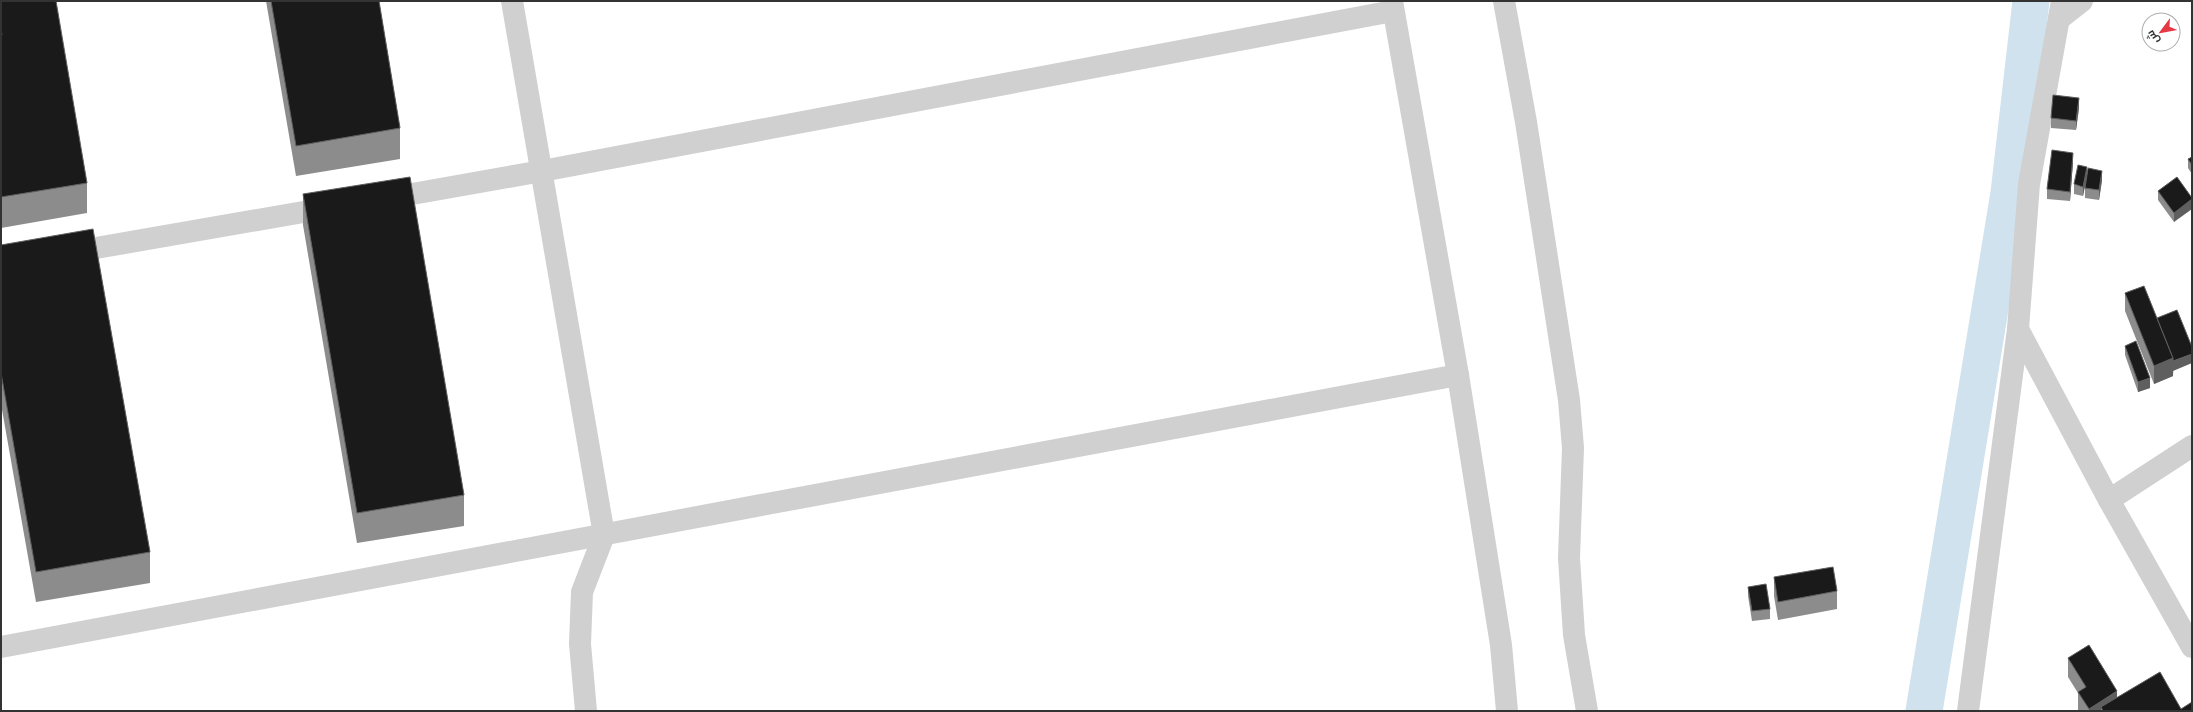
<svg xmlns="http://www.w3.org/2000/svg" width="2193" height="712" font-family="Helvetica,Cairo,sans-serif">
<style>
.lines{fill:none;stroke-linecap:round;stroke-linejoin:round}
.canal{stroke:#cfe2ee;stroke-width:37}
.street{stroke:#d0d0d0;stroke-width:22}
.wall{fill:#8c8c8c}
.shaded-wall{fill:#5f5f5f}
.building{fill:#1a1a1a;stroke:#5f5f5f}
</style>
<rect width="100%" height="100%" fill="#fff"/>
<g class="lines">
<polyline class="canal" points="1924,711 2009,193 2031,1"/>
<g class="street">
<polyline points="512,1 604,535 582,592 580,644 586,711"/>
<polyline points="1392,1 1458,375 1501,645 1507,711"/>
<polyline points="1504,1 1526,122 1569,400 1573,448 1569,558 1574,635 1587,711"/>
<polyline points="2059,19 2082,1"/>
<polyline points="384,199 542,171 1393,11"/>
<polyline points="67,253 332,207"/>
<polyline points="2018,329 2109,500 2192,647"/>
<polyline points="2109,500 2192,446"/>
<polyline points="1,647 1458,375"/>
<polyline points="1968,711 2018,329 2029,184 2062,1"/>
</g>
</g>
<g class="wall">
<polygon points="1,1 87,183 87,213 1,228"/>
<polygon points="266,1 379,1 400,128 400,159 296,176"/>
<polygon points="2079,108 2076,130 2051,128 2051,118"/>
<polygon points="2192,157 2192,174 2188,168 2188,159"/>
<polygon points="2073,162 2070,201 2047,199 2047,189"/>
<polygon points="2087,175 2102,180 2099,200 2085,198 2085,188 2086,181 2083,196 2074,194 2074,184"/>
<polygon points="2158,191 2192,198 2174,222 2158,200"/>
<polygon points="303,194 464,495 464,526 357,543 303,225"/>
<polygon points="1,245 150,552 150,583 36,602 1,404"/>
<polygon points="2125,293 2157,318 2177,310 2173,376 2154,384 2125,311"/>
<polygon points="2125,346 2150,388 2138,392 2125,355"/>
<polygon points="1774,577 1837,591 1837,609 1778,620 1774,596"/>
<polygon points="1748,587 1770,609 1770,619 1752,621 1748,596"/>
<polygon points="2068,658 2117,697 2192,711 2079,711 2078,710 2078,693 2068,677"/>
</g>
<g class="shaded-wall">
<polygon points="2079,98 2079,108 2076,130 2076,121"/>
<polygon points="2073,153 2073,162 2070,201 2070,192"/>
<polygon points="2087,167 2087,176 2083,196 2083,187"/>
<polygon points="2102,171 2102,180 2099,200 2099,190"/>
<polygon points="2192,199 2192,209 2174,222 2174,213"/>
<polygon points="2192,354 2192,363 2173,371 2173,361"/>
<polygon points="2173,358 2173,376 2154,384 2154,366"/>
<polygon points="2150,378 2150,388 2138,392 2138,382"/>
<polygon points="2117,691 2117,710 2101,707 2101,711 2089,711 2089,709"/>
</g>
<g class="building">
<polygon points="1,1 56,1 87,183 1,197 1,35 2,35 1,29"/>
<polygon points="271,1 379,1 400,128 296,146"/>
<polygon points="2053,95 2079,98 2076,121 2051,118"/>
<polygon points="2052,150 2073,153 2070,192 2047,189"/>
<polygon points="2192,157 2192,165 2188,159"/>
<polygon points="2078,165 2087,167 2083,187 2074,184"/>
<polygon points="2088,168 2102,171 2099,190 2085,188"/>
<polygon points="410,177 464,495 357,513 303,194"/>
<polygon points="2177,177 2192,198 2192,199 2174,213 2158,191"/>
<polygon points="93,229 150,552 36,572 1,373 1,245"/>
<polygon points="2144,286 2173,358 2154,366 2125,293"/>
<polygon points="2177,310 2192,347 2192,354 2173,361 2173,358 2157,318"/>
<polygon points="2136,341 2150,378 2138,382 2125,346"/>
<polygon points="1833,567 1837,591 1778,602 1774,577"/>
<polygon points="1766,584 1770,609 1752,611 1748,587"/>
<polygon points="2089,645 2117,691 2089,709 2078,692 2086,687 2068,658"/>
<polygon points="2160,672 2181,709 2192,702 2192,711 2103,711 2101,707"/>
</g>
<rect width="2193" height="712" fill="none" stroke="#333333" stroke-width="4"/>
<g transform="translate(2161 32) rotate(238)"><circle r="19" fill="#ffffff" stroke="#adadad"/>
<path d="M0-3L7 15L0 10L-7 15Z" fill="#e63946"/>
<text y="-6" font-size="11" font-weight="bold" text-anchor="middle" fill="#333333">ش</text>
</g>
</svg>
